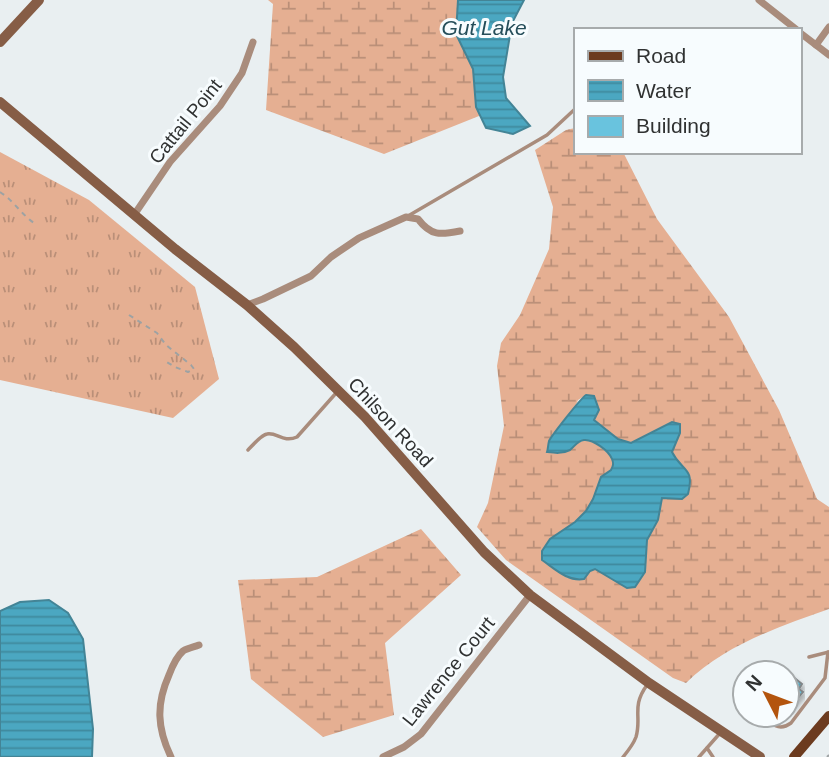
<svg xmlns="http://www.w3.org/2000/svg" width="829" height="757" font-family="Helvetica,sans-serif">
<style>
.grass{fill:url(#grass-tufts)}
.wetland{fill:url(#wetland-marsh);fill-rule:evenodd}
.water{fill:url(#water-rules);stroke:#438496;stroke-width:2}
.building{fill:url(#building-cross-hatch);stroke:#808587;stroke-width:2;filter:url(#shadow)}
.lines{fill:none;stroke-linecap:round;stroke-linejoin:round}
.path{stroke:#9da2a3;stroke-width:2;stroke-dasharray:5 5;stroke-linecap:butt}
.lane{stroke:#a98c7c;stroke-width:3.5}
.street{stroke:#a98c7c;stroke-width:7}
.secondary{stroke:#865d46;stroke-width:10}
.primary{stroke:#6c3b1f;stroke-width:10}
.labels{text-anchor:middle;stroke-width:6;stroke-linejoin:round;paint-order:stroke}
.street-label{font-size:19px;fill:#303232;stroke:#f7fcfe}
.water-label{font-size:21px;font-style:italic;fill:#254e5a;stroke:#f7fcfe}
</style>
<defs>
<pattern id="grass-tufts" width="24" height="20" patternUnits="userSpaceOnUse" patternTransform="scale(1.75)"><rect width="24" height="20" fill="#e5af92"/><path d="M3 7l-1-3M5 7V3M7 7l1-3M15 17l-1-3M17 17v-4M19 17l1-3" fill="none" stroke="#ba8f78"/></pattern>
<pattern id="wetland-marsh" width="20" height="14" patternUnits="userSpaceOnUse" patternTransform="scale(1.75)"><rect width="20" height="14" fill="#e5af92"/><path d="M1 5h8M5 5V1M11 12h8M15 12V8" fill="none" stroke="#ba8f78"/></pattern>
<pattern id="water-rules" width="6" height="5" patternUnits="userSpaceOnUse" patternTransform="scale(1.75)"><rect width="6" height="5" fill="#4ba7c1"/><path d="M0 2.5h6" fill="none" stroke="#3f899d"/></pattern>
<pattern id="building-cross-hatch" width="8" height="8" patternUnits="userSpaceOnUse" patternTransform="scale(1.75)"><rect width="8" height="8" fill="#69c3de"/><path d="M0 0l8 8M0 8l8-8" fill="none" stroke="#579fb5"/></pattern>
<filter id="shadow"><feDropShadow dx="2.5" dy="4" stdDeviation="2" flood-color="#0004"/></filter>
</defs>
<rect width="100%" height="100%" fill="#e9eff1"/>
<polygon class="grass" points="0,152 89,200 195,287 219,379 173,418 0,380"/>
<g class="wetland">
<polygon points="268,0 514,0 499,108 384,154 266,110 273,4"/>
<path d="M575 128V152H623L657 219 729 317 779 410 817 499 829 507V609C778 627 725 645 686 683L673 678 506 560 477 527 488 503 504 426 497 366 501 343 520 315 549 249 553 207 535 150 566 130ZM586 395 594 397 599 410 594 420 618 439 631 444 672 422 680 433 672 452C684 475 700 470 681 499L662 498 658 520 647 540 645 572 606 575 595 569 590 571 584 579 577 580 566 577 550 539 575 522 586 511 593 499 601 477 611 471 614 462 610 455 593 441 587 440 578 442 550 440 573 412 578 400Z"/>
<polygon points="421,529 461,575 385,643 394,715 323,737 251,679 238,580 317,577"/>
</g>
<g class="water">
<polygon points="458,0 524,0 512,23 503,77 506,98 530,126 513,134 486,128 476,107 473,69 456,34"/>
<path d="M586 395 594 396 599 410 594 420 618 439 631 443 672 422 680 424V433L672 452C682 472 695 467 688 494L682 499 662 498 658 520 647 540 645 572 635 587 627 588 595 569 590 571 584 579C568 582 555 569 542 560V551L550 539 575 522 586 511 593 499 601 477 611 470C613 466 614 464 612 459 609 451 593 439 584 440 577 441 575 446 570 450 562 454 555 453 547 452 548 449 548 445 549 441 552 435 581 398 586 395Z"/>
<polygon points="49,600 68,613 83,639 93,729 92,757 0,757 0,611 20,602"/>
</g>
<polygon class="building" points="787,672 802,684 799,689 803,692 787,711"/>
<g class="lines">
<g class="path">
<path d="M0 192C13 200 21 214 34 223"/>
<polyline points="129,315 157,333 166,345 191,365 194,369 188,372 175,367 165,361"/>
<polyline points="827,757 829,755"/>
</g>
<g class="lane">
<polyline points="408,216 547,135 575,109"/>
<path d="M248 450C252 446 261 435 267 434 277 432 283 443 297 437L337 392"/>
<polyline points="809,657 829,652"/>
<path d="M763 715C771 724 779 732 791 723L825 678 828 652"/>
<polyline points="707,748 713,757"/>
<path d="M623 757C628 751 633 745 636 737 642 717 631 707 647 685"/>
<polyline points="699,757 721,732"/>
</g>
<g class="street">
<polyline points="759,0 797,30"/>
<polyline points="799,32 829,55"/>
<polyline points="816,45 829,27"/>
<polyline points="134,215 170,162 220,106 242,73 253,42"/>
<path d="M247 305 263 299 311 276 331 257 359 238 406 217 418 219C431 236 440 235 460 231"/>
<path d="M171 757C157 728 156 704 169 675 172 667 176 657 183 651 188 648 194 647 199 645"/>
<polyline points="383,757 404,747 421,734 530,595"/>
</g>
<g class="secondary">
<polyline points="0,42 39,0"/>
<polyline points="0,102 175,249 247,305 294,347 365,417 484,552 530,595 649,683 760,757"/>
</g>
<polyline class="primary" points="794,757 829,716"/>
</g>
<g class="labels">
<g class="street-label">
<text transform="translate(185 121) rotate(-51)" y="7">Cattail Point</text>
<text transform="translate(391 422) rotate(47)" y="7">Chilson Road</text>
<text transform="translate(448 671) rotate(-51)" y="7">Lawrence Court</text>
</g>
<g class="water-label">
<text x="484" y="35">Gut Lake</text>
</g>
</g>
<rect x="574" y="28" width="228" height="126" fill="#f7fcfe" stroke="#a7abac" stroke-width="2"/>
<rect x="588" y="51" width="35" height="10" fill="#6c3b1f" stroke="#a7abac" stroke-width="2"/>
<text x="636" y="63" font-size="21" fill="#303232">Road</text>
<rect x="588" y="80" width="35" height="21" fill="url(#water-rules)" stroke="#a7abac" stroke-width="2"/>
<text x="636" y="98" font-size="21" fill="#303232">Water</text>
<rect x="588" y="116" width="35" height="21" fill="#69c3de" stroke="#a7abac" stroke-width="2"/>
<text x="636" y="133" font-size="21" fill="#303232">Building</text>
<g transform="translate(766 694) rotate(312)"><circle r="33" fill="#f7fcfe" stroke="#a7abac" stroke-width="2"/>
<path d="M0-5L12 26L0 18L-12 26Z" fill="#b3540d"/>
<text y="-10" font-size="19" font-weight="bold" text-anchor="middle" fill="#303232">N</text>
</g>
</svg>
